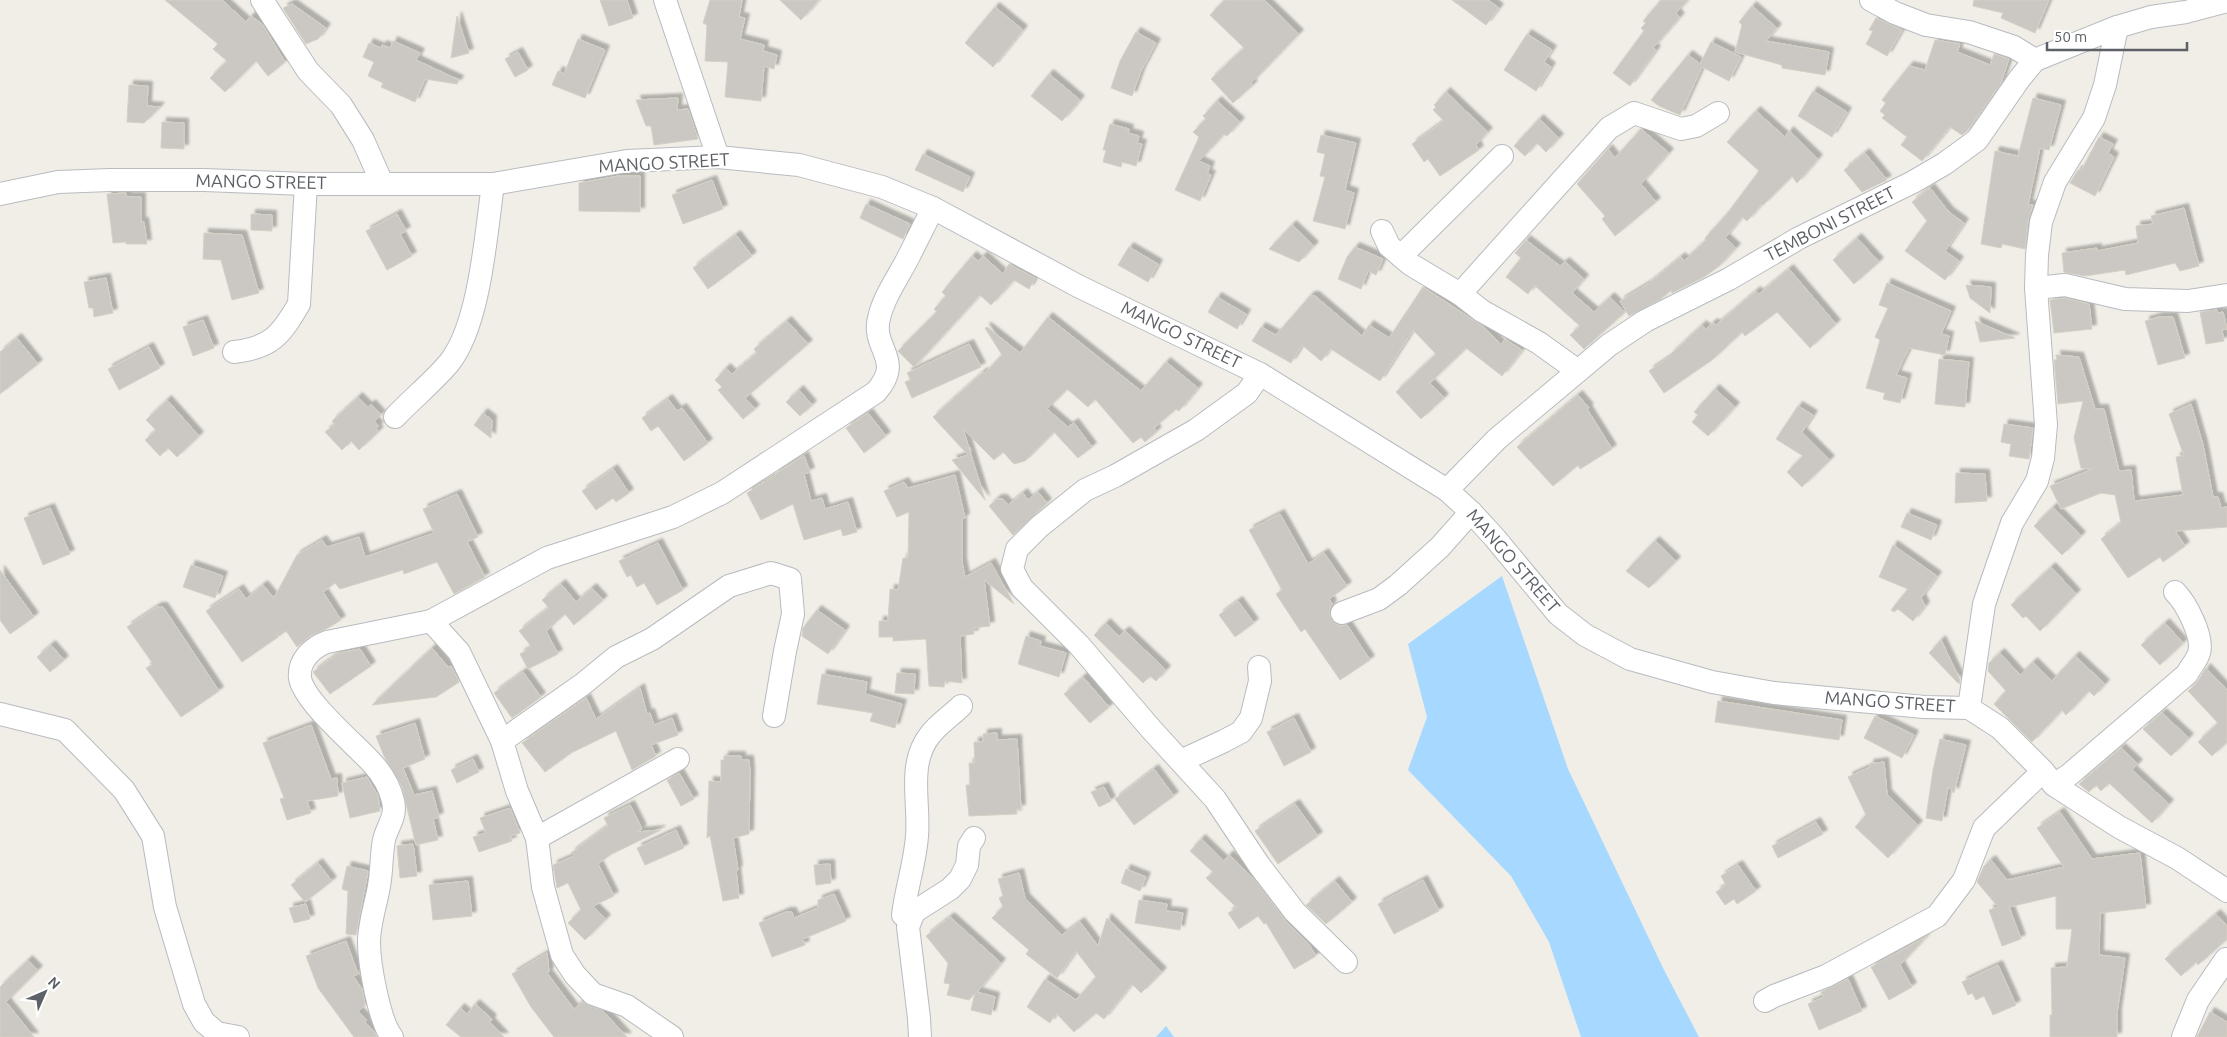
<svg xmlns="http://www.w3.org/2000/svg" width="2227" height="1037" font-family="Ubuntu,sans-serif">
<style>
.water{fill:#a7d8ff}
.building{fill:#cbc8c3;stroke:#d5d0c4;filter:url(#shadow)}
.lines{fill:none;stroke-linecap:round;stroke-linejoin:round}
.minor-casing{stroke:#b8bbc0;stroke-width:24}
.minor{stroke:#fff;stroke-width:22}
.labels{text-anchor:middle;stroke-width:4;stroke-linejoin:round;paint-order:stroke}
.street-label{font-size:18px;fill:#5d6167;stroke:#fff}
</style>
<defs>
<filter id="shadow"><feDropShadow dx="4.5" dy="-4.5" stdDeviation="1" flood-color="#0004"/></filter>
</defs>
<rect width="100%" height="100%" fill="#f0eee6"/>
<g class="water">
<polygon points="1502,576 1568,769 1664,970 1699,1037 1581,1037 1549,942 1511,876 1408,770 1427,717 1408,644"/>
<polygon points="1166,1026 1174,1037 1156,1037"/>
</g>
<g class="building">
<polygon points="165,0 222,0 246,22 251,16 262,24 285,62 268,76 256,61 225,92 210,78 227,61 213,49 218,44"/>
<polygon points="600,0 627,0 633,18 609,26"/>
<polygon points="710,0 742,0 739,17 745,18 740,39 764,45 763,51 777,55 774,69 764,66 761,101 725,97 728,62 705,61 707,25 703,23"/>
<polygon points="780,0 819,0 801,20"/>
<polygon points="1225,0 1264,0 1299,34 1251,83 1253,85 1233,103 1211,79 1244,48 1210,15"/>
<polygon points="1452,0 1488,0 1499,8 1486,25"/>
<polygon points="1661,0 1688,0 1676,13 1680,17 1653,48 1656,50 1630,86 1613,73 1644,31 1641,28 1646,23 1643,21"/>
<polygon points="1974,0 2049,0 2035,33 2001,18 2003,13 1973,6"/>
<polygon points="292,4 326,28 318,39 306,44 283,8"/>
<polygon points="1752,6 1777,28 1766,41 1829,52 1825,75 1782,68 1782,65 1735,52 1742,25 1739,22"/>
<polygon points="995,7 1023,30 993,67 965,43"/>
<polygon points="457,16 469,53 451,58"/>
<polygon points="1876,18 1902,30 1887,56 1866,44 1873,31 1869,30"/>
<polygon points="1136,32 1156,43 1141,71 1132,96 1111,88 1120,61"/>
<polygon points="1527,34 1552,50 1544,62 1551,67 1536,91 1504,70"/>
<polygon points="578,39 605,50 585,98 552,85 558,71 564,74"/>
<polygon points="1935,40 1960,44 1957,52 1990,65 1994,54 2009,59 2001,83 1967,131 1962,135 1950,127 1922,161 1901,145 1907,137 1882,118 1885,115 1880,111 1886,103 1882,100 1909,66 1925,70"/>
<polygon points="393,41 420,53 416,60 459,80 457,84 425,79 415,102 381,87 383,83 368,76 374,62 363,57 369,43 381,48 382,45 390,48"/>
<polygon points="1711,42 1741,57 1729,81 1702,67 1680,115 1659,106 1651,100 1688,55 1700,64"/>
<polygon points="518,52 528,70 515,77 505,59"/>
<polygon points="1049,74 1080,100 1062,121 1031,96"/>
<polygon points="129,85 148,86 147,106 160,107 144,123 127,122"/>
<polygon points="1813,91 1847,112 1832,137 1798,116"/>
<polygon points="1446,92 1488,132 1476,145 1479,150 1440,176 1428,159 1424,162 1412,144 1444,121 1433,110 1436,107 1434,105"/>
<polygon points="678,98 677,110 688,109 698,139 654,145 651,126 646,126 636,100"/>
<polygon points="2033,98 2061,105 2049,150 2040,148 2028,205 2033,205 2028,220 2025,249 2002,244 2001,248 1981,244 1995,151 2018,156"/>
<polygon points="1217,101 1240,122 1227,136 1224,134 1199,161 1210,166 1207,174 1211,175 1200,201 1175,190 1199,137 1193,132 1206,119 1203,116"/>
<polygon points="1756,111 1785,137 1789,131 1818,159 1797,183 1792,176 1763,205 1762,204 1747,221 1742,217 1725,238 1736,248 1719,266 1704,277 1672,293 1671,290 1661,299 1629,316 1620,301 1648,284 1681,257 1684,261 1706,240 1705,238 1726,215 1759,171 1727,142"/>
<polygon points="1539,119 1559,138 1546,152 1537,143 1525,156 1514,146"/>
<polygon points="162,122 184,123 184,149 161,148"/>
<polygon points="1110,124 1129,129 1128,133 1139,136 1137,143 1142,144 1136,166 1122,162 1121,167 1103,162 1106,150 1103,150"/>
<polygon points="1641,129 1669,153 1641,184 1656,202 1615,236 1602,219 1605,216 1577,184 1608,149 1615,158"/>
<polygon points="1321,135 1356,143 1345,190 1354,193 1345,229 1313,221 1325,177 1320,176 1325,154 1317,152"/>
<polygon points="2099,137 2113,144 2108,153 2114,157 2095,196 2070,183 2078,170 2081,171"/>
<polygon points="1865,153 1887,180 1862,192 1844,170"/>
<polygon points="923,154 970,177 963,192 915,170"/>
<polygon points="619,176 640,176 640,212 579,211 579,183"/>
<polygon points="712,180 723,209 683,224 672,195"/>
<polygon points="1930,188 1949,212 1964,223 1945,251 1959,261 1945,280 1905,251 1927,221 1912,202"/>
<polygon points="126,193 126,197 141,197 141,222 144,222 147,244 126,244 126,242 113,243 107,194"/>
<polygon points="866,204 910,224 903,239 860,218"/>
<polygon points="2184,208 2199,266 2180,271 2175,263 2126,275 2125,270 2085,276 2064,272 2062,253 2097,248 2097,251 2138,243 2136,226 2153,224 2151,216"/>
<polygon points="251,214 272,215 272,231 251,230"/>
<polygon points="397,214 406,231 400,234 412,256 387,270 366,231"/>
<polygon points="1292,225 1314,246 1299,262 1269,249"/>
<polygon points="204,233 242,235 259,293 232,300 221,260 203,259"/>
<polygon points="736,235 752,256 708,289 693,268"/>
<polygon points="1857,238 1879,262 1854,284 1833,260"/>
<polygon points="1526,240 1560,266 1565,262 1584,279 1572,293 1594,312 1610,297 1625,312 1584,349 1570,335 1580,326 1534,285 1528,294 1506,277 1521,258 1515,253"/>
<polygon points="1129,247 1158,264 1148,282 1118,265"/>
<polygon points="1355,247 1383,259 1376,275 1368,271 1361,289 1338,279 1347,257"/>
<polygon points="972,256 978,261 983,256 1003,274 1009,264 1035,278 1029,289 1014,280 991,305 980,295 914,367 898,351 937,312 934,309 946,296 942,292"/>
<polygon points="1789,269 1836,324 1810,348 1777,312 1745,336 1742,332 1712,360 1664,393 1649,371 1671,356 1670,355 1702,325 1706,329 1713,323 1716,325 1756,291 1759,294"/>
<polygon points="106,278 113,313 94,317 93,308 89,308 84,282"/>
<polygon points="1887,283 1951,311 1941,334 1949,336 1945,355 1909,348 1896,375 1907,378 1900,403 1883,399 1885,393 1866,388 1880,340 1875,337 1888,308 1879,305"/>
<polygon points="1966,285 1991,287 1990,313 1970,298"/>
<polygon points="1423,287 1484,327 1501,345 1505,339 1522,350 1502,376 1466,348 1430,383 1444,398 1421,419 1396,392 1436,354 1413,330 1380,381 1331,349 1321,361 1302,345 1291,363 1252,341 1261,327 1276,335 1310,296 1315,296 1362,336 1369,325 1389,338"/>
<polygon points="1217,297 1246,314 1237,329 1208,312"/>
<polygon points="2064,298 2089,304 2092,329 2054,333 2050,300"/>
<polygon points="2217,310 2218,313 2223,312 2227,329 2222,330 2224,341 2206,344 2200,312"/>
<polygon points="1048,317 1141,391 1166,362 1198,388 1179,411 1176,409 1154,428 1157,431 1145,442 1141,437 1133,443 1095,399 1088,407 1067,389 1047,409 1068,427 1074,423 1092,447 1078,458 1054,432 1025,461 1014,464 1003,452 994,460 963,429 985,500 952,460 968,455 933,417 983,372 984,374 1002,355 985,328 987,327 1020,353"/>
<polygon points="2159,317 2173,317 2185,358 2158,365 2145,321"/>
<polygon points="203,320 214,348 193,356 183,327"/>
<polygon points="787,321 808,344 745,398 755,409 743,419 718,390 722,387 715,380 726,368 732,374 757,353 754,349"/>
<polygon points="1975,321 2015,338 1980,342"/>
<polygon points="17,338 38,364 0,394 0,352"/>
<polygon points="969,344 981,367 912,398 905,382 911,380 907,373"/>
<polygon points="149,347 160,368 119,390 108,369"/>
<polygon points="2056,355 2079,357 2095,409 2104,409 2119,471 2131,470 2134,499 2136,501 2183,495 2176,457 2184,456 2169,414 2191,404 2203,445 2213,497 2218,497 2221,508 2227,507 2227,527 2175,531 2185,546 2163,562 2160,557 2128,578 2101,539 2121,523 2115,495 2101,493 2061,509 2050,486 2093,469 2081,468 2074,438 2083,401 2058,404 2054,360 2057,360"/>
<polygon points="1939,359 1969,362 1965,407 1935,404"/>
<polygon points="1715,389 1735,407 1708,436 1692,422 1698,415 1694,412"/>
<polygon points="799,390 812,405 800,416 786,402"/>
<polygon points="1578,395 1589,408 1587,409 1612,449 1580,469 1578,465 1553,486 1517,447"/>
<polygon points="358,397 368,407 371,404 381,415 374,421 379,426 376,429 379,431 359,450 351,441 342,450 325,432 335,424 332,421"/>
<polygon points="668,399 677,411 682,408 708,443 684,461 658,426 651,431 642,418"/>
<polygon points="167,400 199,436 177,457 168,448 160,456 145,440 156,430 146,420"/>
<polygon points="1798,406 1813,415 1802,432 1830,460 1802,487 1787,472 1803,456 1776,439"/>
<polygon points="483,413 492,420 491,438 474,425"/>
<polygon points="868,413 886,436 864,453 846,428"/>
<polygon points="2004,424 2033,428 2029,459 2009,456 2011,444 2001,442"/>
<polygon points="804,456 810,472 804,474 811,501 822,498 825,509 848,502 857,532 843,536 841,529 804,540 793,504 761,520 747,493 776,475 775,474"/>
<polygon points="613,469 629,493 616,502 613,498 596,510 582,491"/>
<polygon points="1956,473 1985,474 1987,501 1955,503"/>
<polygon points="955,475 965,518 962,519 962,562 965,577 991,563 1014,604 984,580 990,626 973,628 974,634 960,636 962,683 945,681 944,687 929,686 926,639 893,641 893,637 879,637 879,621 888,621 890,589 898,590 903,558 908,558 909,512 897,517 884,491 904,482 908,488"/>
<polygon points="1038,492 1047,503 1013,535 989,506 997,499 1003,499 1008,505 1023,493 1028,500"/>
<polygon points="457,494 478,537 467,542 485,577 454,594 437,562 404,574 403,570 340,589 335,583 323,592 341,620 328,628 310,636 297,647 286,631 279,636 276,632 278,637 242,662 206,611 239,589 246,599 263,585 274,598 297,555 322,540 327,547 359,537 365,557 434,533 423,509"/>
<polygon points="2053,507 2081,536 2062,555 2034,526"/>
<polygon points="50,508 70,554 43,565 24,518"/>
<polygon points="1907,513 1937,525 1931,540 1901,527"/>
<polygon points="1280,514 1308,564 1324,553 1347,586 1329,599 1332,604 1329,610 1330,617 1334,623 1340,626 1347,625 1370,660 1340,680 1305,629 1301,632 1276,594 1282,590 1249,530"/>
<polygon points="1655,541 1676,561 1649,588 1626,571"/>
<polygon points="658,543 683,590 657,605 644,583 637,587 631,575 627,577 619,561"/>
<polygon points="1893,545 1937,576 1921,598 1925,606 1913,621 1898,609 1894,612 1891,610 1908,589 1879,577"/>
<polygon points="191,565 223,576 215,598 183,587"/>
<polygon points="2051,567 2076,594 2040,631 2026,616 2023,618 2011,605"/>
<polygon points="0,570 34,617 10,634 0,620"/>
<polygon points="561,584 576,602 592,588 603,600 574,625 565,614 546,631 558,654 528,669 520,654 527,650 526,648 531,646 519,631 549,608 542,600"/>
<polygon points="1238,601 1254,623 1235,637 1219,615"/>
<polygon points="157,607 163,607 219,691 181,717 146,668 153,664 127,627"/>
<polygon points="817,610 845,630 828,654 802,636 803,628"/>
<polygon points="1106,623 1119,636 1125,631 1166,670 1156,681 1150,676 1143,683 1094,635"/>
<polygon points="2165,623 2183,643 2160,665 2141,645"/>
<polygon points="1026,636 1041,641 1040,646 1066,653 1059,677 1018,664"/>
<polygon points="1941,640 1960,680 1959,684 1929,653"/>
<polygon points="51,645 64,660 50,672 37,657"/>
<polygon points="432,648 448,667 451,666 459,682 436,697 372,705"/>
<polygon points="360,649 371,666 330,694 313,672 339,653"/>
<polygon points="2000,653 2020,675 2033,662 2052,681 2075,656 2105,684 2094,696 2089,691 2066,715 2062,710 2032,742 1994,704 2006,691 1988,671 1989,663"/>
<polygon points="2206,668 2227,690 2227,742 2212,756 2198,742 2218,723 2188,691 2196,684"/>
<polygon points="523,672 541,697 512,718 494,693"/>
<polygon points="897,673 915,674 914,694 895,693"/>
<polygon points="822,674 867,682 865,694 902,704 895,728 870,721 873,713 817,704"/>
<polygon points="1083,677 1109,707 1090,723 1064,694"/>
<polygon points="640,688 647,714 650,713 654,725 672,718 678,735 651,745 656,756 632,770 616,731 571,753 545,772 522,743 586,698 596,719"/>
<polygon points="1718,701 1842,720 1839,740 1715,722"/>
<polygon points="2162,713 2189,738 2171,756 2143,729"/>
<polygon points="1875,716 1914,735 1902,758 1864,738"/>
<polygon points="1294,718 1311,752 1284,766 1267,732"/>
<polygon points="415,723 425,759 403,768 414,795 432,791 439,817 433,819 438,840 416,845 402,787 384,756 376,736"/>
<polygon points="311,725 331,779 337,778 338,796 307,801 311,813 287,820 280,799 284,798 263,743"/>
<polygon points="997,733 997,740 1017,739 1021,809 1016,809 1017,814 969,816 966,785 970,785 969,763 975,763 974,742 983,742 983,734"/>
<polygon points="1940,739 1966,745 1954,793 1948,787 1942,821 1926,818 1933,770"/>
<polygon points="2121,748 2138,764 2132,770 2169,804 2152,823 2109,783 2101,791 2096,785 2089,792 2079,784"/>
<polygon points="724,756 741,756 741,760 749,760 750,772 749,834 733,838 738,870 736,870 739,898 723,901 710,836 707,838 709,781 721,782 721,760 724,760"/>
<polygon points="473,759 479,772 457,783 451,770"/>
<polygon points="1884,762 1887,794 1918,825 1888,858 1855,827 1866,815 1848,777 1870,767 1869,764"/>
<polygon points="1154,769 1174,796 1134,825 1115,799"/>
<polygon points="679,773 694,799 681,806 667,780"/>
<polygon points="367,777 378,796 380,811 350,818 342,783"/>
<polygon points="1104,787 1111,801 1099,807 1091,792"/>
<polygon points="1295,804 1318,836 1278,864 1255,831"/>
<polygon points="630,805 642,829 637,832 661,830 610,855 598,864 614,896 593,906 606,919 585,940 568,923 581,910 568,883 557,888 553,865 574,856 571,853 608,826 604,818"/>
<polygon points="510,808 520,833 510,836 512,841 479,852 473,837 486,833 480,818"/>
<polygon points="2060,812 2092,859 2140,853 2146,908 2100,913 2099,955 2125,958 2117,1013 2117,1037 2050,1037 2050,1015 2052,1015 2051,968 2067,967 2072,929 2056,929 2056,896 2009,907 2021,939 2002,946 1989,910 1998,907 1977,882 1984,866 1991,860 2007,880 2064,867 2037,828"/>
<polygon points="1816,822 1823,834 1778,858 1772,846"/>
<polygon points="676,830 684,848 645,865 637,848"/>
<polygon points="1201,839 1224,861 1229,855 1254,879 1285,920 1308,943 1316,956 1294,969 1266,923 1264,924 1258,916 1239,929 1228,913 1237,908 1206,878 1213,872 1190,851"/>
<polygon points="413,844 417,876 400,878 397,846"/>
<polygon points="318,863 332,881 305,902 291,885"/>
<polygon points="830,864 831,883 816,885 814,865"/>
<polygon points="1738,865 1756,891 1737,904 1734,899 1725,905 1716,892 1726,885 1721,876"/>
<polygon points="347,866 368,871 356,935 346,934 348,891 342,889"/>
<polygon points="1126,869 1146,877 1140,891 1121,883"/>
<polygon points="1019,873 1025,898 1062,935 1080,922 1098,946 1107,918 1162,972 1141,993 1132,984 1104,1019 1096,1013 1074,1032 1056,1013 1050,1023 1027,1007 1045,979 1076,1000 1096,977 1076,951 1057,978 1026,954 1029,950 992,918 1003,907 999,898 1003,896 998,879"/>
<polygon points="1423,880 1439,911 1394,934 1378,904"/>
<polygon points="468,881 472,916 433,920 429,885"/>
<polygon points="1335,881 1352,902 1326,924 1306,905"/>
<polygon points="834,894 846,921 803,939 805,945 772,957 759,923 786,912 792,912 794,918 818,908 818,900"/>
<polygon points="1139,900 1167,904 1166,911 1183,913 1180,930 1135,923"/>
<polygon points="306,904 310,919 294,923 289,908"/>
<polygon points="2216,914 2227,926 2227,939 2198,965 2196,962 2181,976 2165,959"/>
<polygon points="950,917 1001,963 977,992 995,997 991,1015 971,1010 975,993 969,1000 947,995 950,984 944,983 948,963 926,936"/>
<polygon points="1926,937 1900,965 1912,987 1889,1000 1871,967"/>
<polygon points="346,941 358,974 353,976 362,989 365,1005 358,1011 367,1020 365,1022 373,1030 377,1037 354,1037 318,988 306,956"/>
<polygon points="547,953 549,972 547,973 574,1009 582,1002 603,1011 627,1037 554,1037 531,1007 512,974"/>
<polygon points="28,960 38,970 6,1002 34,1037 0,1037 0,987"/>
<polygon points="1998,965 2016,1005 1993,1015 1984,996 1976,1000 1972,993 1968,995 1962,982"/>
<polygon points="1848,979 1862,1011 1819,1030 1808,1004 1824,997 1821,992"/>
<polygon points="475,1004 492,1019 490,1022 504,1037 461,1037 446,1025 460,1008 467,1014"/>
<polygon points="2210,1012 2227,1022 2227,1037 2197,1037"/>
</g>
<g class="lines">
<defs>
<g id="minor">
<polyline points="262,0 308,71 341,105 363,140 382,183"/>
<polyline points="665,0 718,157"/>
<polyline points="1871,0 1895,13 1926,25 1969,32 2014,47 2035,60"/>
<polyline points="0,194 58,182 110,180 204,180 306,184 493,184 627,161 718,157 799,165 882,187 933,208 1078,286 1260,374 1447,490 1471,512 1494,537 1558,614 1585,635 1630,659 1712,682 1774,693 1924,707 1969,708 2000,728 2043,771 2054,785 2119,827 2177,858 2227,891"/>
<polyline points="1382,231 1389,246 1410,264 1460,294 1482,311 1539,343 1578,371"/>
<polyline points="1401,256 1502,156"/>
<polyline points="2036,288 2065,285 2125,299 2188,301 2227,295"/>
<polyline points="1460,294 1609,128 1634,113 1681,129 1696,126 1718,113"/>
<path d="M234 352C271 348 281 335 299 304L306 184"/>
<polyline points="1260,374 1247,393 1196,430 1115,476 1085,490 1039,527 1017,549 1012,569 1022,588 1079,645 1151,729 1215,799 1259,865 1295,912 1346,962"/>
<path d="M395 417C412 399 433 382 449 363 480 325 486 233 493 184"/>
<polyline points="1447,490 1497,439 1609,345 1645,321 1729,279 1799,238 1913,182 1944,164 1977,140 2020,78 2035,60 2117,27 2151,17 2186,12 2227,1"/>
<polyline points="1342,613 1379,599 1398,585 1440,547 1471,512"/>
<polyline points="431,621 459,652 502,741 517,791 537,838 543,887 562,955 575,975 593,994 627,1006 672,1037"/>
<polyline points="1969,708 1984,604 2012,523 2037,481 2043,458 2046,425 2036,288 2037,255 2041,222 2055,182 2094,118 2105,85 2117,27"/>
<polyline points="0,714 65,730 124,790 153,836 165,907 194,1004 204,1022 217,1033 238,1037"/>
<polyline points="502,741 583,684 616,657 652,639 729,586 771,573 790,579 793,614 785,651 774,716"/>
<polyline points="1181,761 1224,741 1241,732 1251,718 1260,681 1259,667"/>
<path d="M2054 785 2069 775 2187 674C2190 668 2197 660 2199 653 2204 637 2186 603 2175 592"/>
<polyline points="537,838 678,759"/>
<path d="M903 915C906 889 915 863 917 836 920 803 907 764 930 735 938 724 951 716 961 706"/>
<polyline points="1765,1001 1774,996 1826,976 1937,916 1964,880 1984,828 2043,771"/>
<path d="M392 1037C379 1021 369 963 369 942 369 924 376 904 379 886 382 871 381 855 384 840 387 826 397 817 393 801 390 788 382 774 373 764 356 745 304 702 300 678 298 660 313 647 327 642L431 621 547 558 673 517 722 493 876 392C905 359 871 349 879 318 884 296 899 276 909 256 917 240 925 224 933 208"/>
<polyline points="920,1037 919,1018 908,927 914,912 950,889 960,879 967,865 969,846 974,838"/>
<polyline points="2183,1037 2198,1000 2226,959"/>
</g>
</defs>
<use href="#minor" class="minor-casing"/>
<use href="#minor" class="minor"/>
</g>
<g class="labels">
<g class="street-label">
<text transform="translate(664 163) rotate(-3)" y="6">MANGO STREET</text>
<text transform="translate(261 182) rotate(1)" y="6">MANGO STREET</text>
<text transform="translate(1830 224) rotate(-27)" y="6">TEMBONI STREET</text>
<text transform="translate(1181 335) rotate(26)" y="6">MANGO STREET</text>
<text transform="translate(1513 561) rotate(49)" y="6">MANGO STREET</text>
<text transform="translate(1890 702) rotate(4)" y="6">MANGO STREET</text>
</g>
</g>
<g transform="translate(45 992) rotate(45)" stroke="#ffffff" stroke-width="4" paint-order="stroke">
<path d="M0-4L9 19L0 12L-9 19Z" fill="#5d6167"/>
<text y="-8" font-size="14" font-weight="bold" text-anchor="middle" fill="#5d6167">N</text>
</g>
<path d="M2047 42v8h140v-8" fill="none" stroke="#5d6167" stroke-width="2.5"/>
<text x="2054" y="42" font-size="15" fill="#5d6167" stroke="#ffffff" stroke-width="4" paint-order="stroke">50 m</text>
</svg>
